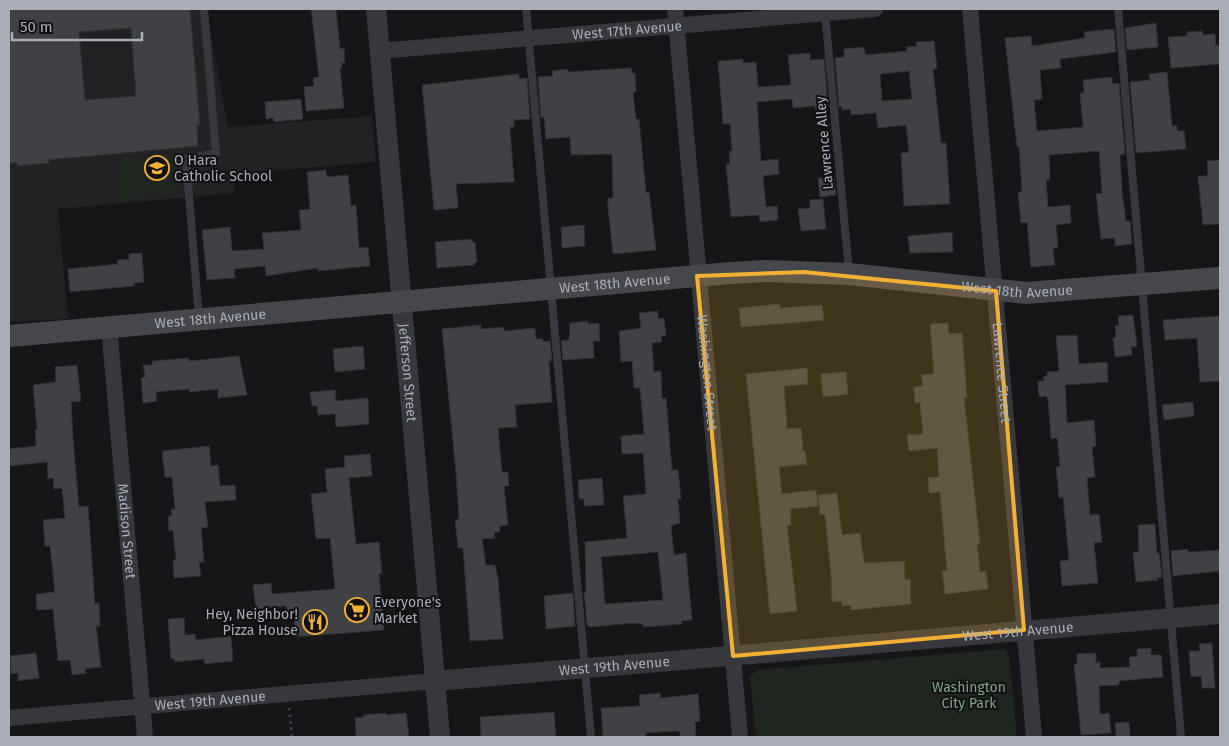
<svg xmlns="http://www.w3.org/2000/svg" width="1229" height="746" font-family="'Fira Sans',sans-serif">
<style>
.built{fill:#222225}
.green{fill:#1e261f}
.building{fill:#404145;stroke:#303034;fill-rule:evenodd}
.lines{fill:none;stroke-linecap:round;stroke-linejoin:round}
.path{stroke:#3d3f44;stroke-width:3;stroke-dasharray:2.5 4;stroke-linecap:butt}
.service{stroke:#37383d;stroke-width:8}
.minor{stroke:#37383d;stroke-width:16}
.tertiary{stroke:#37383d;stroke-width:20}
.secondary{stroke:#45474d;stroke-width:22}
.marked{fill:#f2b134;fill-opacity:0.2;stroke:#f2b134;stroke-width:4;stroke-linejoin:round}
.labels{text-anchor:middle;stroke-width:4;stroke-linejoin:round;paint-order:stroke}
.street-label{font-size:14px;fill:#a8adb8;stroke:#111113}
.poi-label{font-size:14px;fill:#a8adb8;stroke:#111113;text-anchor:start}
.park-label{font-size:14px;fill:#7fa381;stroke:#111113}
</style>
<rect width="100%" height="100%" fill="#161618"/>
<polygon class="built" points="9,9 206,9 228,127 372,116 376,162 233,174 234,193 58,209 68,319 9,322"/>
<g class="green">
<polygon points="175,155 179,194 120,200 117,160"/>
<polygon points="1005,649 1009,654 1017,737 756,737 750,677 757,670"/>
</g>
<g class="building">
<path d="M9 9H190L200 125H197L198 146 48 160 49 163 17 166V163H9ZM131 28 136 96 85 100 79 32Z"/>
<polygon points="311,9 336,9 340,49 344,48 345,63 341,63 342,68 340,68 344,108 306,111 304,87 314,86 313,78 319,77"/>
<polygon points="1156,23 1158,47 1127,50 1125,28"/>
<polygon points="1114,29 1116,52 1060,59 1061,68 1040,70 1042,99 1034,100 1037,131 1083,127 1080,93 1084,93 1083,80 1112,77 1112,84 1119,83 1125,154 1120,155 1122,192 1126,221 1130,221 1132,244 1115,246 1115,238 1101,239 1096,194 1102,193 1099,151 1049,155 1050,180 1046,180 1048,207 1070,205 1071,223 1056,225 1058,247 1053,248 1055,265 1031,267 1027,222 1021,223 1018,192 1022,192 1019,147 1017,147 1005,38 1031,36 1032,46 1085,38 1084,32"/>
<polygon points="1202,31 1203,35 1215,34 1216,46 1220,45 1220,64 1171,68 1168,37 1187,36 1187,32"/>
<path d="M934 41 937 69H933L941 143H946L950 204 904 206 901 153 909 152 906 125 878 128 876 113 851 115 850 109 842 110V106L839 107 835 58 844 57V49L863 47 866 55 907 51 906 47 917 46 916 42ZM909 71 912 99 882 101 880 74Z"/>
<polygon points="810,53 810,60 824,59 828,108 815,109 815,106 793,108 792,99 757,102 761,161 778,159 779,174 763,176 766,207 777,206 778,220 760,222 759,215 731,217 726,164 730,164 729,151 732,151 730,124 723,124 718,61 743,59 743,63 756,62 758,87 791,85 788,55"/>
<polygon points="631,68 632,73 635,73 636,92 633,92 636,119 639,119 646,193 649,192 656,250 613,254 608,208 608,198 613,198 612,154 571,155 570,137 546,139 544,117 541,118 538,77 553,76 552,71 568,69 568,72"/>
<polygon points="1167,72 1172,126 1177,126 1177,131 1184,131 1186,149 1136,153 1130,82 1150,80 1149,74"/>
<polygon points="519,74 519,79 527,78 530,119 514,120 514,127 510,127 514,182 456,184 458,208 434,210 422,85"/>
<polygon points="301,99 303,119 274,122 273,118 266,119 265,102"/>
<polygon points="1220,160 1220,224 1203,225 1198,176 1208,176 1207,161"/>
<polygon points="326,170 327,177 348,175 351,206 356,205 359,248 368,247 370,266 318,271 318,268 266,276 265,266 234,269 235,278 207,280 202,230 230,227 232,251 264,249 262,233 301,230 299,210 310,209 307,172"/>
<polygon points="834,177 836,195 820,197 818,178"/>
<polygon points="823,199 826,229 801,231 798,209 810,208 810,200"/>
<polygon points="584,225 585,246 562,248 561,227"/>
<polygon points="952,232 953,252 910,253 908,236"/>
<polygon points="472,239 472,242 475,242 477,262 474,263 474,265 437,268 435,242"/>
<polygon points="142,253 144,282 134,283 134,286 70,292 68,269 118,264 117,260 129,259 129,254"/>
<polygon points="780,304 780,308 822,305 824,320 741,327 739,308"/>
<path d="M658 311V319L664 318 666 335 661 336 662 342 652 343 654 372 661 371 662 399 666 398 672 470H678L681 499H678L680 523 671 526 674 555 686 553 692 620 681 621 682 624 643 627V624L632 623 591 627 587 625 584 592H586L585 542 627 538 623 496 646 494 643 453 622 454 621 436 644 434 640 388H634L632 361 621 362 619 331 641 328 639 313ZM658 552 663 600 605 604 601 557Z"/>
<polygon points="1133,315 1137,346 1131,347 1132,355 1115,357 1113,338 1116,337 1115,326 1119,326 1118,316"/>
<polygon points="1220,316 1220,381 1200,382 1197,338 1165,340 1163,320"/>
<polygon points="588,321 588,324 599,323 600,341 593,341 594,358 563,360 561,341 569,340 570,323"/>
<polygon points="948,323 949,334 962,333 967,398 964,398 980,544 977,544 980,572 986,571 988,589 945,594 942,571 947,571 940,492 929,493 928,478 939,477 937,448 909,451 907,435 923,434 920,402 915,403 914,387 923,386 921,375 934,374 930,324"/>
<polygon points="481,325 481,329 504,327 504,331 535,328 536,339 543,339 543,342 550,341 552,361 549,361 552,402 515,405 517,427 498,428 502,472 508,472 509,486 504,486 508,525 500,526 499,532 494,532 495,538 482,539 486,565 495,565 498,578 503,639 470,641 463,548 458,548 455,520 459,519 456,473 442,329"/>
<polygon points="1077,335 1079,364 1107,362 1108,382 1065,385 1067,423 1094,420 1096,446 1092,447 1095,477 1087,478 1090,515 1099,514 1102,542 1094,543 1098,583 1062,586 1060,561 1069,560 1063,497 1059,498 1056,467 1060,466 1057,438 1051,439 1048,399 1046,396 1039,397 1038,381 1044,381 1043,377 1047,376 1047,372 1059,371 1056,336"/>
<polygon points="363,346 365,369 335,372 333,349"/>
<polygon points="239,356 247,395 218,398 218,389 190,392 189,389 156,392 157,401 143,403 141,378 145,377 143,365 152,365 152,361 188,358 189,361"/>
<polygon points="77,365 81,401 71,402 73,439 79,507 88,506 95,604 99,603 100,626 96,626 101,667 85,669 86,673 72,675 70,660 58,661 53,609 37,610 36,594 55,592 50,546 45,546 43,520 65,518 62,488 54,489 53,478 48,479 47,462 9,466 9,449 36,446 35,430 37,430 33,385 56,382 55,367"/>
<polygon points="807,368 808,384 784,386 787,429 801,428 803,451 805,451 807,464 779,467 782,494 816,490 818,506 790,509 791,525 787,526 797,611 770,614 746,374"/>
<polygon points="846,372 848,394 823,397 821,374"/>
<polygon points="335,390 336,401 368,398 369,424 336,427 335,414 318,415 317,406 312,406 310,392"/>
<polygon points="1193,402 1194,416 1164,420 1162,405"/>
<polygon points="209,446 211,466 218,465 220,486 235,485 236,500 205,502 208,527 201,528 204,562 199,562 201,576 174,578 173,560 176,560 173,530 169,531 168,516 172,516 171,509 175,509 172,477 165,477 162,451"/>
<polygon points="370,454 372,476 349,478 356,544 379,542 382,573 379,574 384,630 295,637 294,612 287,612 286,606 256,609 253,585 271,583 272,594 335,589 330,538 316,539 311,494 327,492 325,469 345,467 344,456"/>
<polygon points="602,478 604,505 584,506 584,499 579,499 578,480"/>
<polygon points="837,493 842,535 860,533 864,563 904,561 905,580 910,579 911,604 851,610 851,605 842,606 842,601 832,602 831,575 825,514 820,515 818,495"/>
<polygon points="1155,524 1157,553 1159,553 1162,577 1157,578 1158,580 1136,582 1133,552 1139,552 1138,525"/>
<polygon points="1188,549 1188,552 1220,550 1220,571 1173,576 1171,551"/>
<polygon points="573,593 575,626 546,629 544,596"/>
<polygon points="184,618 185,635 195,634 196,640 231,636 233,661 205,664 204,659 175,662 174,658 171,659 168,619"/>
<polygon points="1212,643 1215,688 1202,688 1201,676 1191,677 1189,651 1200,651 1199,644"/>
<polygon points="1151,648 1151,655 1161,655 1163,677 1119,681 1119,685 1099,686 1100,714 1109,713 1111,733 1081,735 1074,664 1077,664 1077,654 1096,653 1096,663 1100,662 1100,668 1130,667 1129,657 1137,656 1137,649"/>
<polygon points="36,653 39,678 18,681 18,673 11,674 10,656"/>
<polygon points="660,693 661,698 698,694 700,721 695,722 696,737 680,737 680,732 677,731 646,733 646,737 603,737 601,708 640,706 639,695"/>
<polygon points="554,712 556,737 481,737 480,717"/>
<polygon points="386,713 386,715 406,713 409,737 356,737 355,718 364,717 363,715"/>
<polygon points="1129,722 1130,737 1116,737 1115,723"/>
</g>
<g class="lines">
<polyline class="path" points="289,708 292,737"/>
<g class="service">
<polyline points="526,9 591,737"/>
<polyline points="1118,9 1181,737"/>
<polyline points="825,13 849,272"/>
<polyline points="199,318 186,159 216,153 204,9"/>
</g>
<g class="minor">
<path id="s1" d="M675 9 740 737"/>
<path id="s2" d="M970 9 1034 737"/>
<path id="s3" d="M379 51 875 9"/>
<path id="s4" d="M109 326 145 737"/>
<path id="s5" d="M9 718 435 681"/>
</g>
<g class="tertiary">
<path id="s6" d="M376 9 440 737"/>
<path id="s7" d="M435 681 1220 614"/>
</g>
<path class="secondary" id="s8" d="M9 336 731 273 766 271 849 274 1026 293 1220 278"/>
</g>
<path class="marked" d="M804 272 996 291 1024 630 733 656 697 276Z"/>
<defs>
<symbol id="school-ring" viewBox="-11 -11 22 22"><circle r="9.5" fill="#111113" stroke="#f2b134" stroke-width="1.5"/><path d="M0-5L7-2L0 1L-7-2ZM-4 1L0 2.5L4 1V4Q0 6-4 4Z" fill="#f2b134"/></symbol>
<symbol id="supermarket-ring" viewBox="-11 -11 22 22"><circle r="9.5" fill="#111113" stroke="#f2b134" stroke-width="1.5"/><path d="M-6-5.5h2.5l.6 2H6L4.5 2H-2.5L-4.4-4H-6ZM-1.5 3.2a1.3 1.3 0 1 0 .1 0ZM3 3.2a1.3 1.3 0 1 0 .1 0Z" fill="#f2b134"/></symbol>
<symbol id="restaurant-ring" viewBox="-11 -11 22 22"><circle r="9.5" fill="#111113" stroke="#f2b134" stroke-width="1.5"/><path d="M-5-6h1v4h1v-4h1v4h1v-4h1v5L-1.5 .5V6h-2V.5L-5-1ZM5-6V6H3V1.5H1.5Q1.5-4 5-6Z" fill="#f2b134"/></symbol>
</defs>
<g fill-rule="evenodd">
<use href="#school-ring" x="143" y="154" width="28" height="28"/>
<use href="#supermarket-ring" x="343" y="596" width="28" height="28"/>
<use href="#restaurant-ring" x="301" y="608" width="28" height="28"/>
</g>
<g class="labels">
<g class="street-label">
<text dy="5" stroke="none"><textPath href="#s3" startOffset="249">West 17th Avenue</textPath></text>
<text transform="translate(824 143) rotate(-95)" y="5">Lawrence Alley</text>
<text dy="5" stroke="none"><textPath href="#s8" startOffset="608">West 18th Avenue</textPath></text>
<text dy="5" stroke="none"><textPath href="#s8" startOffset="1012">West 18th Avenue</textPath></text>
<text dy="5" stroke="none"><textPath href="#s8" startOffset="202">West 18th Avenue</textPath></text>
<text dy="5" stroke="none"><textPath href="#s6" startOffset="365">Jefferson Street</textPath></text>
<text dy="5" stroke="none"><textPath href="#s1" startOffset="365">Washington Street</textPath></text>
<text dy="5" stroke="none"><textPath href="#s2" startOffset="365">Lawrence Street</textPath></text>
<text dy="5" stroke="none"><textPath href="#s4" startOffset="206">Madison Street</textPath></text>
<text dy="5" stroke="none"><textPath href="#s7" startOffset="585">West 19th Avenue</textPath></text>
<text dy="5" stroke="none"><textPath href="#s7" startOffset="180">West 19th Avenue</textPath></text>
<text dy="5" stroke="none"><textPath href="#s5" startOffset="202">West 19th Avenue</textPath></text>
</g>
<g class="poi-label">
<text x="174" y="165">O Hara<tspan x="174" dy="16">Catholic School</tspan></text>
<text x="374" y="607">Everyone's<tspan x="374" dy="16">Market</tspan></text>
<text x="298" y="619" text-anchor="end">Hey, Neighbor!<tspan x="298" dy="16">Pizza House</tspan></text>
</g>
<g class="park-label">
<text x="969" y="692">Washington<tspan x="969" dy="16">City Park</tspan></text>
</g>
</g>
<rect width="1229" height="746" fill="none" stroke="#a8adb8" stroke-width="20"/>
<path d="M12 32v8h130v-8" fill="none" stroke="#a8adb8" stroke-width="2.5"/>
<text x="20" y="32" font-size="15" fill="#a8adb8" stroke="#111113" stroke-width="4" paint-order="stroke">50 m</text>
</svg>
